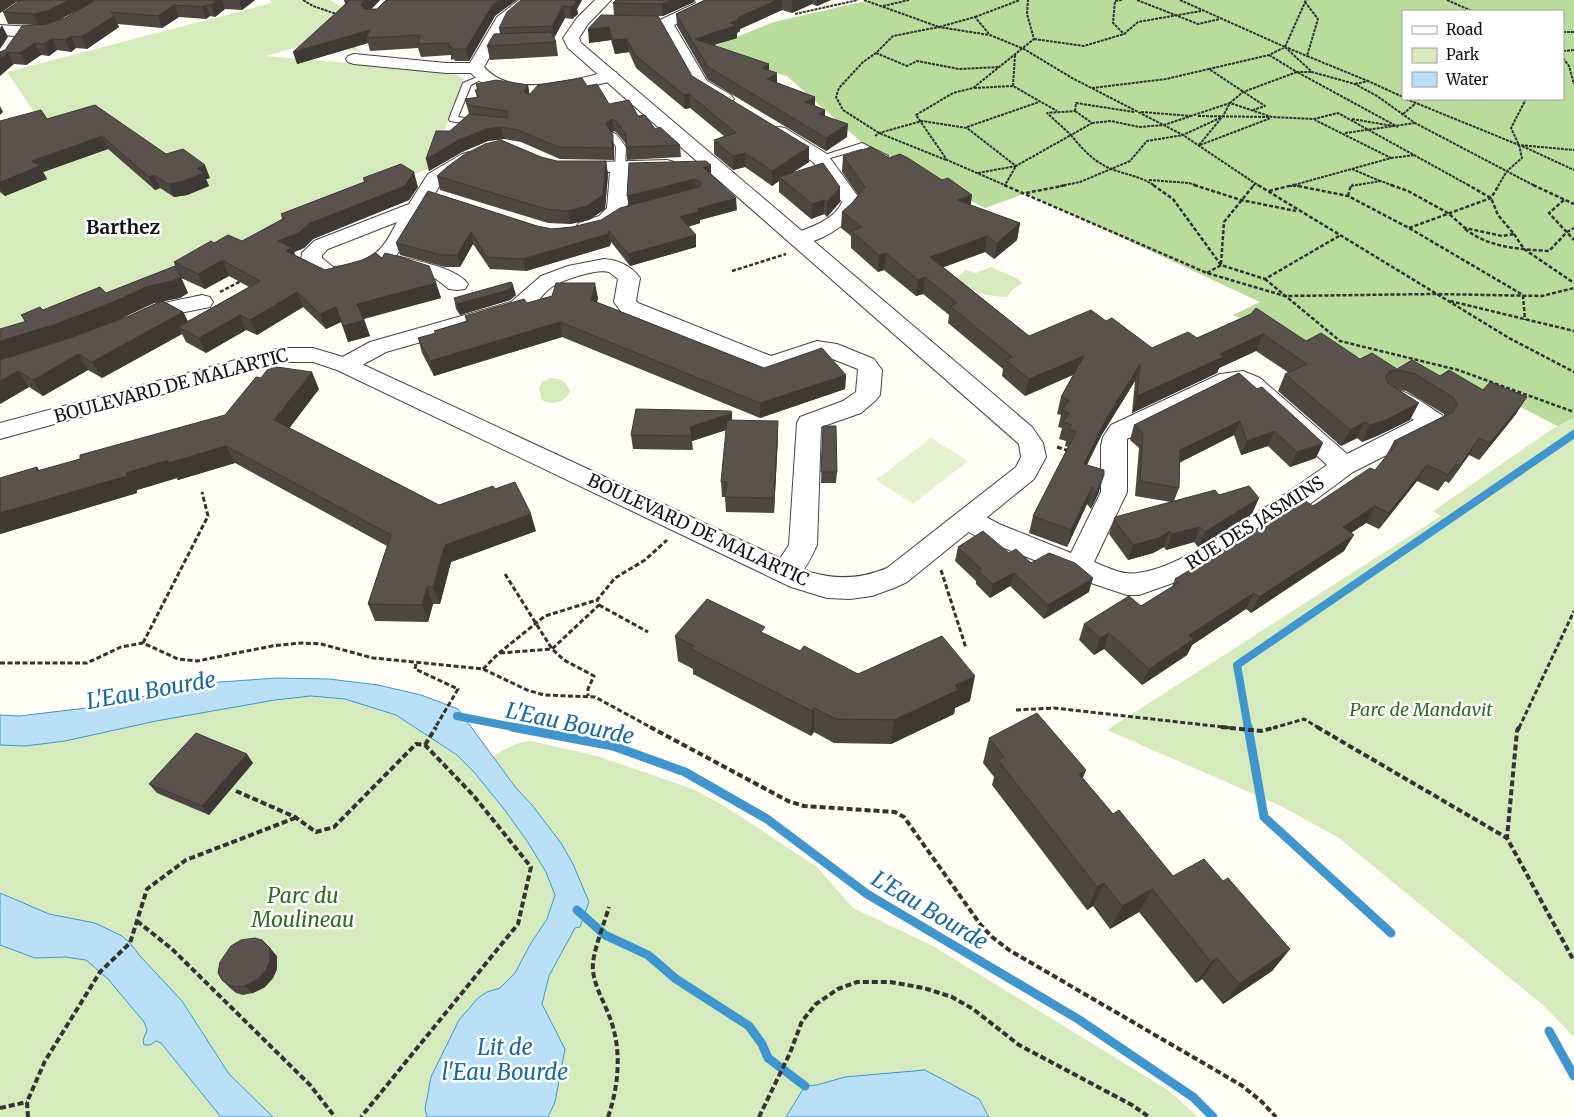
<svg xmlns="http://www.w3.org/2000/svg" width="1574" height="1117" font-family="Merriweather,serif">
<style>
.green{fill:#d5ebbd;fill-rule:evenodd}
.forest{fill:#b9dc9c;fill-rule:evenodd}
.pitch{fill:#e6f2cf}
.water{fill:#b9e0f7;stroke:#3f96cf}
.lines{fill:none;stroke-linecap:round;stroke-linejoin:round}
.stream-far1{stroke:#3f96cf;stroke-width:8}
.stream{stroke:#3f96cf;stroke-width:9}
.service-casing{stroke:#444;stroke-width:2}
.minor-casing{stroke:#444;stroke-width:2}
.tertiary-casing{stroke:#444;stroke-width:2}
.path-far3{stroke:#333;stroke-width:2;stroke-dasharray:3 1;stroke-linecap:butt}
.path-far2{stroke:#333;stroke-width:2.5;stroke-dasharray:4 2;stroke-linecap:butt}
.path-far1{stroke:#333;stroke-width:3;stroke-dasharray:5 2.5;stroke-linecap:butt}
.path{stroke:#333;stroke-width:4;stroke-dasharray:6 3;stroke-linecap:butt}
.service{fill:#fff;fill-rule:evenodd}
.minor{fill:#fff;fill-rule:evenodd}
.tertiary{fill:#fff;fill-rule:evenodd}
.wall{fill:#4d4742;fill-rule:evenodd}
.shaded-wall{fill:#3f3936}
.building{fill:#5a524d;stroke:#3f3936}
.labels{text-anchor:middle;stroke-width:5;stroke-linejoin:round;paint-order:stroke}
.street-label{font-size:18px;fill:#111;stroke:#fff}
.park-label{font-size:18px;font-style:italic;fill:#2f6b1f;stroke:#fff}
.far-district-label{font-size:19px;font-weight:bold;fill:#111;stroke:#fff}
.near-park-label{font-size:21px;font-style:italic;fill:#2f6b1f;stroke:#fff}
.near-water-label{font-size:22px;font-style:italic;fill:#1768a6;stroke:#fff}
</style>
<rect width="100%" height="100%" fill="#fffdf5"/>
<g class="green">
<polygon points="270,0 330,0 374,26 354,46 360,51 347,50 356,30 266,56 452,72 464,79 430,168 36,328 0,338 0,131 39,119 7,72 272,3"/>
<path d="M871 0H1574V1037L1544 1006 1339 838 1279 805 1107 730 1441 516 1433 511 1557 426 1507 400 1233 315 1261 302 1026 193 985 208 860 141 787 76 705 50 774 22ZM1403 11H1563V99H1403Z"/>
<path d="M991 267 1018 279 1022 283 1012 290 1007 297C984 296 975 294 957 278L965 270 976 273Z"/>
<path d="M550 378C562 378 566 381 570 392 565 402 552 406 542 400L539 389 542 382Z"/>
<path d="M311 696 345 699 397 715 457 755 473 771C491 759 509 742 531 741L597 756 693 789 726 807 817 867 853 908 933 946 1168 1090 1198 1117H0V745C52 747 103 732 154 721 206 711 259 702 311 696Z"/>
</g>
<path class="forest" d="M871 0H1574V417L1558 426 1507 400 1263 329 1233 315 1260 302 1026 193 985 208 860 141 787 76 705 50 774 22ZM1403 11H1563V99H1403Z"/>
<polygon class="pitch" points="931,438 968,461 913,504 876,480"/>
<g class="water">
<polygon points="277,678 329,679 378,685 421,695 458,709 516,788 532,805 561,843 573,864 589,902 580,927 575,928 549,976 542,1004 565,1049 555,1102 548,1117 427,1117 425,1109 431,1077 459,1020 478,998 487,992 500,988 515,973 531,943 547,919 555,895 546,872 527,841 504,809 473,771 457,755 396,715 345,699 311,696 275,700 156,721 65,741 25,746 0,745 0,715 19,716 95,707 207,683"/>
<polygon points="0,893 49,914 95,923 122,936 130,943 140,956 182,1001 229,1074 273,1117 221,1117 161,1043 156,1041 150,1045 144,1045 143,1040 147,1030 144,1022 108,979 86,960 65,957 35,958 0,945"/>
<polygon points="925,1070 979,1099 989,1117 786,1117 805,1086 817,1085 845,1077"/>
</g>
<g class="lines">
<g class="stream-far1">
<polyline points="457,716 518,728"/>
<polyline points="1248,728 1237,665 1574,434"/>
</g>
<g class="stream">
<polyline points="512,727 613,746 685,772 767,819 867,894 1078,1019 1193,1097 1213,1117"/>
<polyline points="1248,727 1264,817 1391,933"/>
<polyline points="577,910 605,935 648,955 676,979 749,1026 762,1044 768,1058 805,1086"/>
<polyline points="1549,1031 1574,1076"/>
</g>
<defs>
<g id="service">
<polygon points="480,76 484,78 471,85 458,117 480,120 484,123 480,126 450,121 449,119 463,83"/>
<polygon points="613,133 616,134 626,147 625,168 620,171 615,168 616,147 609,136"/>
<polygon points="862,143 888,156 883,159 880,158 861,149 820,161 815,158"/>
</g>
<g id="minor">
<path d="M519 0H535L508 23 484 67C509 95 553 84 586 77 596 75 606 70 616 72L618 76 616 80C572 91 506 112 471 73H446L354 64 348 62 346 59 348 56 354 54 446 63H470L497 17Z"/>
<path d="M695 0H710L713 4 711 7 674 25 707 81 731 95 734 99 731 103C720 105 700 95 693 86 678 67 669 43 657 23L660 20 696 3Z"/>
<polygon points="55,23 60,25 63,28 60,31 31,37 0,35 0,25 31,27"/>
<path d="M779 127 785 128 827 154 862 202C853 223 813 249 790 243L787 239 790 235C807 229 835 220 842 202L813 162 773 136 770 132 773 128Z"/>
<path d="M469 152 476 154 478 158 476 162 442 182 396 256C416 261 456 267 468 284L465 289 457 290 449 289 436 279 389 266 387 263C360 279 321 290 301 260L302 253 314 241 409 204 428 174 462 154ZM397 222C392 231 387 242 380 249 369 261 348 266 333 267L322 258V255L328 249Z"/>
<path d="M667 160 674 162 676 166 674 170 629 172C628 183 630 198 627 208 622 224 593 235 579 231L576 227 579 223 599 216 607 208 610 172 564 171 562 167 564 163Z"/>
<path d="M604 259C619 260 631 266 640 278L636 301 638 303 771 356 817 341 837 344 874 359 882 370 880 395 876 400 861 413 821 427 817 545C808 564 799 587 775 579L771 572 789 545 797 423 800 417 843 401 856 392 858 369 825 356 819 355 770 371 762 369 622 313 614 302 618 279C615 277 612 274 609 272 597 268 558 281 549 289 541 296 536 305 527 312L386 352 353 370 345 372 337 370 333 365 337 360 370 342 511 302 541 276 568 266Z"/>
<path d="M202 295 210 297 213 302 210 307 170 315 140 328 132 326 129 321C141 304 182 300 202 295Z"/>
<path d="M1243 371 1260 378 1347 454 1414 420 1382 400 1378 395 1382 390C1402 384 1425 405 1442 415L1445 421 1442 427 1353 472 1303 509 1213 566 1190 577 1139 595H1127L1094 584 979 538 959 526 955 519 959 512 968 509 977 512 999 524 1071 553 1101 492V446L1103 437 1111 425 1220 374ZM1232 386H1239L1244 388 1327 465C1295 488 1262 510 1228 531 1202 547 1169 569 1138 573 1123 576 1107 567 1094 562L1127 492V439Z"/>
</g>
<path id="tertiary" d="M595 0H611L588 24 579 38 581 43 1032 427 1043 443 1046 457 1034 479 907 582 894 588 872 596 850 599 827 598 791 587 337 370 313 362H281L0 439V423L280 348H313L353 360 810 572C837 580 861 579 887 568L1016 467 1021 457 1019 444 568 48 563 38 577 18Z"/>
</defs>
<use href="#service" class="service-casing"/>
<use href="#minor" class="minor-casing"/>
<use href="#tertiary" class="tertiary-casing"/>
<g class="path-far3">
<polyline points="303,0 313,6 339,15"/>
<polyline points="864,0 939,27 975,17 990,35 1024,49 1072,78 1183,135 1259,186"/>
<polyline points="1122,0 1115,1 1113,23 1124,34"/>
<polyline points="1137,0 1198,24 1220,19"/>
<polyline points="1180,0 1285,47 1269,55 1209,69 1265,106 1253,110"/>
<polyline points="1447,0 1472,11"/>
<polyline points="1305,2 1318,19 1307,56 1368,81"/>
<polyline points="883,6 909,0"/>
<polyline points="795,14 858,0"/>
<polyline points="975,17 1020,0"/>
<polyline points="1563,32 1574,32"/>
<polyline points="1034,39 1084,46 1124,34 1138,22 1201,11"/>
<polyline points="1285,47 1312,72 1355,84 1377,96 1415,123 1535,186"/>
<polyline points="1285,47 1306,0"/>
<polyline points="1288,48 1307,56"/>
<polyline points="1563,51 1574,50"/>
<polyline points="876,53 907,66 917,61 959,69 999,67"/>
<polyline points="1015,55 1013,86 1057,111"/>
<polyline points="1269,55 1297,72 1312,72"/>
<polyline points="1563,58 1569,66 1574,84"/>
<polyline points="1355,84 1368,81 1403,97"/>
<polyline points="974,88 1013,86"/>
<polyline points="1092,88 1166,79 1209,69"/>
<polyline points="1406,99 1519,145 1574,150"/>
<polyline points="1075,111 1076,103 1134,112"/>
<polygon points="1075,111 1092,123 1071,135 1047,113"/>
<polyline points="1141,112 1192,116"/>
<polyline points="1403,114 1416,103"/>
<polyline points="1198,116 1269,117"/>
<polyline points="1352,119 1393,126"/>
<polyline points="1092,123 1111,121 1139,127 1164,125 1230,103 1272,117 1314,119 1338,113 1470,186"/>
<polyline points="967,127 1039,102"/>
<polyline points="1345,133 1415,123"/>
<path d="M875 136 879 133 922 121 967 128 1016 166 1071 135C1083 150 1095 163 1114 170 1128 175 1142 177 1155 186"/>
<polyline points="1199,145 1223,116 1230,103 1243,92 1297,72 1398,127"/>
<polyline points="1200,145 1271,118"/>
<polyline points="1522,146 1574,170"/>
<polyline points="1391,158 1415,155"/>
<polyline points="946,160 879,133 843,110 836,97 839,88 863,62 876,53 893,36 939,27 989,35"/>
<polyline points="1352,169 1380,181"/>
<polyline points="978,173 1016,166 1005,185"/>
<polyline points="1149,180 1189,183 1198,186"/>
<polyline points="1294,185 1391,158 1315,120"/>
<polyline points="1007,186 947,160 916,115 953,93 973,88 1034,39 1027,14 1028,0"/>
<polyline points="1060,186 1080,182 1130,161 1147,141 1183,135 1222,117"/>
<polyline points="1253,186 1256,183"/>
<polyline points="1289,186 1298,186"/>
<polyline points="1351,186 1381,181 1394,186"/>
<polyline points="1498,186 1507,171 1522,158 1519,145 1511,128 1526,99"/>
</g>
<g class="path-far2">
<polyline points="1004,185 1207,273 1285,296 1435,294 1542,296 1574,288"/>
<polyline points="1153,185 1173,199 1221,265 1265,279 1339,236"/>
<polyline points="1194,185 1241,200 1296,211"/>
<polyline points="1258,185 1509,338 1574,372"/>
<polyline points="1391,185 1408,191 1448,213 1465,228 1502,236 1514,234 1498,215 1491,198 1468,185"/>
<polyline points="1533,185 1574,204"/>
<polyline points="1269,191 1293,185 1348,196 1409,228 1523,295 1525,320"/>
<polyline points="1026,193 1067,185"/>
<polyline points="1348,196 1351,185 1353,185"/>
<polyline points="1564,200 1549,213 1574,240"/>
<polyline points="1409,228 1491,198 1499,185"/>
<path d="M1465 229C1490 248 1518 249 1549 251L1567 232 1574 228"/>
<polyline points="1514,234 1524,249 1574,283"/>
<polyline points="1221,264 1224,222 1254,185"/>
<polyline points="732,271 786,254"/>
<polyline points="1207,273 1221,265"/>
<polyline points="1265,279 1340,341 1458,370 1574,412"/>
<polyline points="220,292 243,280"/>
<polyline points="1450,301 1574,331"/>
</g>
<g class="path-far1">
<polyline points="1057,447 1070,451"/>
<polyline points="941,570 966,648"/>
<polyline points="505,574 552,649 564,660 594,676 588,689 588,696"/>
<polyline points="599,605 648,632"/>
<polyline points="143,643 208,516 202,492"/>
<polyline points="500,653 552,649 599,605 597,600"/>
<polyline points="0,663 87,663 121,647 143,643 178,659 197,661 272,646 302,643 321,644 373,658 483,669 527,690 544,695 595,697 652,728"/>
<polyline points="416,664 415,669 458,689 435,728"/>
<polyline points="483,669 499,653 545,616 597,600 615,578 645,560 667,540"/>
<polyline points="1016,710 1054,708 1232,728"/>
<polyline points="1273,728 1304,719 1319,728"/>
<polyline points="1519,728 1574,611"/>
</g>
<g class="path">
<polyline points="650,727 788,801 804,806 895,812 904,817 980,924 992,937 1009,950 1241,1085 1261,1101 1276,1117"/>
<polyline points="1221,727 1261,731 1277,727"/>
<polyline points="1317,727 1507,838"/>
<polyline points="1519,727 1517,731 1507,838 1574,961"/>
<polyline points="425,745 436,727"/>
<polyline points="236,791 295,817 316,832 334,827 416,744 425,745 473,795 531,867 518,924 361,1117"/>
<polyline points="137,921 172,949 310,1085 335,1117"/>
<polyline points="0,1108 27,1102"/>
<polyline points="28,1117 27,1102 45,1061 100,972 130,943 147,889 186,860 295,818"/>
<path d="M608 1117C619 1085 622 1050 610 1018 604 1001 591 981 593 963 595 946 604 924 609 907"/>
<polyline points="759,1117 790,1053 802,1021 816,1004 838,989 857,982 890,982 924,988 952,997 973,1009 1019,1045 1132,1105 1149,1117"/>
</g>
<use href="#service" class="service"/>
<use href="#minor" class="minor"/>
<use href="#tertiary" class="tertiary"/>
</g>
<g class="wall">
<path d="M0 0H255L242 10 225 9 215 17 210 16 206 19 179 17 162 28 117 24 119 27 87 49 76 48 71 52 57 50 49 56 41 55 26 65 14 64 5 50 36 25 8 24 3 12 18 2H16L0 13ZM81 8 65 18 55 22Z"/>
<polygon points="344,0 380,0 371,9 495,16 469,61 455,61 454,59 451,60 451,55 421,57 418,48 370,51 368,43 297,64 345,4"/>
<polygon points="521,0 582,0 577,9 578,14 572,19 565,18 554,38 556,42 558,56 490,60 487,46 500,34 499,28"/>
<polygon points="705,0 831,0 817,6 812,4 792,13 782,10 740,29 740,31 737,33 737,38 713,45 769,71 777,83 815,106 825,110 825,116 847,137 826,151 708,80 677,26 676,14"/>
<polygon points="694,2 663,16 658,16 692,76 809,162 792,173 840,202 827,217 824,214 811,219 779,192 779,181 772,186 745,167 733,170 714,154 714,140 724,136 690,108 685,109 636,68 629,52 615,54 611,40 589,43 614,15 613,3"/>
<polygon points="476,84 528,85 529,94 587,86 609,104 638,116 655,129 680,145 681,157 627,160 626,144 617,133 614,131 611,133 614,148 614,160 560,159 521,142 504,139 488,141 462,152 429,171 450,131 469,114 465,99 477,98 475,90 477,90"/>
<polygon points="47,119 166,154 210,178 206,179 209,186 187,195 174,197 160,188 155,190 108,149 43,172 47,179 5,196 0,192 0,121"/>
<polygon points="843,156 889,158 970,205 1020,223 1017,240 994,259 985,252 943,267 1029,336 1106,321 1152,348 1197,338 1251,314 1306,341 1360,359 1397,369 1440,376 1516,414 1479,460 1469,455 1449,483 1445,481 1438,491 1417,481 1379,529 1366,523 1351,533 1344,551 1251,613 1246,609 1192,645 1187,655 1142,685 1104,649 1094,655 1079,640 1084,624 1141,606 1172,587 1175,579 1313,506 1375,470 1385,458 1394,441 1444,416 1444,414 1406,391 1396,389 1410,420 1377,436 1362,442 1357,438 1341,446 1278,391 1285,374 1289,373 1256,351 1219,368 1217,373 1132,413 1135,381 1101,436 1087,465 1099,492 1091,509 1087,504 1067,547 1029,533 1033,516 1068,447 1065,446 1066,441 1059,439 1062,428 1058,427 1061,415 1057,414 1061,397 1073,375 1025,396 1002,376 1003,369 948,323 949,315 923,294 916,296 884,270 878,272 851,248 851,236 841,228 842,212 852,203 858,195 842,172"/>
<polygon points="541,157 557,161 606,161 608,175 605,209 589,220 570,224 548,223 440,190 437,176"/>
<polygon points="711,165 711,175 737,210 700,220 700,223 688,227 696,235 696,247 630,266 611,242 610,246 526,271 490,269 473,244 460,267 445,267 400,255 396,243 428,191 537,226 552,229 572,227 601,220 628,205"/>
<path d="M363 178 418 187 409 200 313 239 304 248 294 252 295 255 325 270 382 258 436 283 441 298 364 319 370 336 348 342 341 322 326 329 303 307 257 335 246 330 206 353 186 342 182 334 102 378 88 370 43 396 29 387 0 404 25 322 21 315 43 310 106 293 175 266 174 262 214 243 242 241 282 219 281 214 364 182ZM229 276 249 287 188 321 183 312 164 301 180 298 188 293 181 278 205 289ZM158 302 129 316 120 319 154 303Z"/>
<polygon points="516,295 510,300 460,315 456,309 454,298"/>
<polygon points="598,298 597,302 764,368 846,375 845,389 760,418 562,337 434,376 422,353 418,338 435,333 434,331 466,321 465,316 527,303"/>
<polygon points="1239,373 1316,458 1290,467 1268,446 1241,455 1234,435 1180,462 1179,488 1174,501 1219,495 1252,514 1198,547 1194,542 1166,550 1164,547 1153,553 1128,560 1109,534 1114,519 1171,502 1135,496 1139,448 1130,440 1134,425"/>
<polygon points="319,389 289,428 439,505 495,489 536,531 451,562 440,604 433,604 428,622 375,621 368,604 387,546 235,463 178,480 177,478 137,490 137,493 0,534 0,478 37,467 40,471"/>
<polygon points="732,420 778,436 774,513 726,512 725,497 722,497 721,482 726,430 692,441 693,450 633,449 631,435"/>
<polygon points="823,426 837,472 836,483 821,483"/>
<polygon points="958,547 1009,553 1031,563 1089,592 1044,619 1010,586 990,598 976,584 976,581 955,561"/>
<polygon points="765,634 800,651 858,674 970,701 955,708 954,714 891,744 834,743 814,732 811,736 693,674 693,669 678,661 675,636"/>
<polygon points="989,738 1083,778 1113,814 1173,876 1223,881 1290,949 1272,971 1223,1004 1202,979 1196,983 1139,912 1110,929 1093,906 1087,910 992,785 994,777 983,763"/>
<polygon points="253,763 209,815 157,793 149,784"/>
<polygon points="277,956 277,969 273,978 265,987 253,993 243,995 236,993 230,988 222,980"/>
</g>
<g class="shaded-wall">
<polygon points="0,0 15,0 16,2 0,13"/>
<polygon points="70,0 98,0 53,23 38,25 33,14"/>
<polygon points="217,0 222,0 225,9 215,17 211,5"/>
<polygon points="239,0 255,0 242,10"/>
<polygon points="365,0 380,0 365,16 361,4"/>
<polygon points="499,0 517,0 495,16 469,61 466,49 493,4"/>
<polygon points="575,0 582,0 577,9 578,14 572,19 570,7"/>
<polygon points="671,0 694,0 694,2 663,16 662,4"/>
<polygon points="777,0 782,0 782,10 740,29 740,31 737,33 737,38 698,50 695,39 730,23 737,18"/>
<polygon points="795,0 812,0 812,4 792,13 792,1"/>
<polygon points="817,0 831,0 817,6"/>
<polygon points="174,5 179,17 162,28 158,16"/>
<polygon points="206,5 210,16 206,19 202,7"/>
<polygon points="563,6 565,18 554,38 552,26"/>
<polygon points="114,16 119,27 87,49 81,37"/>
<polygon points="2,25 8,37 0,49 0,28"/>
<polygon points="609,27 611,40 589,43 588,29"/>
<polygon points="370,30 366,38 368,43 297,64 293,52"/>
<polygon points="71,36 76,48 71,52 65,40"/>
<polygon points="52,39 57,50 49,56 43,44"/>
<polygon points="627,39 629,52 615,54 613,40"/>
<polygon points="35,43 41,55 26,65 20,53"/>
<polygon points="8,52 14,64 0,76 0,59"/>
<polygon points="769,64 769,77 762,68"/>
<polygon points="777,73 777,86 767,79"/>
<polygon points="528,85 530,97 524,92"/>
<polygon points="689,94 690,108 685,109 684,95"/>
<polygon points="815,97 815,109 805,102"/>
<polygon points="0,106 3,112 0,115"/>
<polygon points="825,110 825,123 819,114"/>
<polygon points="612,119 614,131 607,136 606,123"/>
<polygon points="848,124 847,137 826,151 826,138"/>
<polygon points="501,127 504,139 488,141 462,152 429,171 426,159 459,140 486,129"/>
<polygon points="613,135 614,148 614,160 612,148"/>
<polygon points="102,136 108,149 43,172 47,179 5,196 0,187 0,182 32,161"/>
<polygon points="809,147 809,162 782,179 779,177 779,181 772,186 772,171"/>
<polygon points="745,153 745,167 733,170 733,156"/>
<polygon points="606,161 608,175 605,209 589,220 570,224 568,211"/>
<polygon points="205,165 210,178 206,179 209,186 187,195 174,197 168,184 197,168"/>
<polygon points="711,165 711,176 703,167"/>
<polygon points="414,172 418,187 409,200 313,239 304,248 294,252 298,263 292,266 278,241 308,224"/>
<polygon points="154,175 160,188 155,190 149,177"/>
<polygon points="695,179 696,190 629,208 627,196"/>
<polygon points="840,187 840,202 827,217 827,202"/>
<polygon points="972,195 970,211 957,200"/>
<polygon points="736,198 737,210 700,220 700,223 680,229 680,217 697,209"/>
<polygon points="824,200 824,214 811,219 812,204"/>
<polygon points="1020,223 1017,240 994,259 997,243"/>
<polygon points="609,231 611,242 610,246 526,271 523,259"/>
<polygon points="471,232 473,244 460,267 457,255"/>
<polygon points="696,235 696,247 630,266 628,254"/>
<polygon points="987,236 985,252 928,273 930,257"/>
<polygon points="886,253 884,270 878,272 879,255"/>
<polygon points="222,260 229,276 205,289 198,274"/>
<polygon points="181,277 188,293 180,298 154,303 120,319 62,341 0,361 0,341 146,287"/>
<polygon points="925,277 923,294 916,296 918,280"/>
<polygon points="436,283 441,298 362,319 357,304"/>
<polygon points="595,283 598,298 594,314 591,300"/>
<polygon points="513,285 516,295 510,300 460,315 457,304"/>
<polygon points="297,292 303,307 257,335 250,320"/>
<polygon points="336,307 341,322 326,329 320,314"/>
<polygon points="183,312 191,328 178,327 182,334 102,378 92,362"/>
<polygon points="240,315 246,330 206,353 199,338"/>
<polygon points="364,320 370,336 348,342 343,326"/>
<polygon points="560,322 562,337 434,376 430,361"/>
<polygon points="1263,334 1256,351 1219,368 1217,373 1132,413 1137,396 1220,354"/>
<polygon points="78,354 88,370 43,396 33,380"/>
<polygon points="1084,356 1079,372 1025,396 1029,379"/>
<polygon points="1140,364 1135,381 1101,436 1079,480 1084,464 1106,419"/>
<polygon points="18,371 29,387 0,404 0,381"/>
<polygon points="312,372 319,389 282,438 274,420"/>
<polygon points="846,375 845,389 760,418 760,403"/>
<polygon points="1527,397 1516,414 1479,460 1490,443"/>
<polygon points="1419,403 1410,420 1377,436 1362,442 1370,425"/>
<polygon points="732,413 732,428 692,441 690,427"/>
<polygon points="778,421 778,436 774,513 774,498"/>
<polygon points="1240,421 1234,435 1175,465 1180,450"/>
<polygon points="1365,422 1357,438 1341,446 1350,430"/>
<polygon points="1274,431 1268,446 1241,455 1247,441"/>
<polygon points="1479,438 1469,455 1449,483 1460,466"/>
<polygon points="1323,443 1316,458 1290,467 1297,452"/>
<polygon points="226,446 235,463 178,480 177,478 137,490 137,493 0,534 0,513 168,460"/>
<polygon points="1456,464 1445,481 1438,491 1448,475"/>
<polygon points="1427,465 1417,481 1379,529 1389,513"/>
<polygon points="1104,475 1099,492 1091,509 1096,492"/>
<polygon points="1092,487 1087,504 1067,547 1071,530"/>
<polygon points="1259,498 1252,514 1198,547 1205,532"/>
<polygon points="1375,506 1366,523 1334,544 1343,527"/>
<polygon points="531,514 536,531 451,562 440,604 433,587 445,545"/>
<polygon points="1200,527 1194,542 1166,550 1172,534"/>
<polygon points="1170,531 1164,547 1153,553 1128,560 1133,545"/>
<polygon points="1354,535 1344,551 1251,613 1259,597"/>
<polygon points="1014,573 1010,586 990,598 993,584"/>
<polygon points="1093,578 1089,592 1044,619 1048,605"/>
<polygon points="427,587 433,604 428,622 422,605"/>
<polygon points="1254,593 1246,609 1192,645 1187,655 1142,685 1149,669 1189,635"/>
<polygon points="1109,633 1104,649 1094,655 1100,638"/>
<polygon points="975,676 970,701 955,708 954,714 891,744 894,720 955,685"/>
<polygon points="814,708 814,732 811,736 812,711"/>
<polygon points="247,754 253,763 209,815 202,806"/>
<polygon points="1086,770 1076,795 1079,774"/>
<polygon points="1104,883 1093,906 1087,910 1097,887"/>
<polygon points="1152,889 1139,912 1110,929 1122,906"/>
<polygon points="270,948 277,956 277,969 273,978 265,987 253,993 245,986"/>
<polygon points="1290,949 1272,971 1223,1004 1239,984"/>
<polygon points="1217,958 1202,979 1196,983 1211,962"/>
</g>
<g class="building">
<polygon points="21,0 70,0 47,11 33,14 3,12"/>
<polygon points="96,0 217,0 211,5 206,5 202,7 174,5 158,16 111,12 114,16 81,37 71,36 65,40 52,39 43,44 35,43 20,53 8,52 0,59 0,52 5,50 22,26 46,24 65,18"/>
<polygon points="350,0 365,0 361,4 364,9 377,9 386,0 499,0 493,4 466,49 452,49 452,47 449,47 449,43 418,44 420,35 366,38 370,30 293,52"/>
<polygon points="521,0 575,0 576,3 570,7 563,6 552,26 499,28 507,12"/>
<polygon points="616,0 671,0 662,4 613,3"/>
<polygon points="705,0 777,0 737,18 740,19 730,23 737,25 695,39 769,64 762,68 777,73 767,79 815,97 805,102 825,110 819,114 848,124 826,138 708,67 676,14"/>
<polygon points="601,15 658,16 692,76 809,147 772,171 745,153 733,156 714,140 736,133 689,94 684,95 635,55 627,39 613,40 609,27 588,29"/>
<polygon points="551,32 556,42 487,46 494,34"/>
<polygon points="582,78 587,86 597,84 609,104 629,100 638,116 645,115 655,129 660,127 680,145 626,147 626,134 616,121 612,119 606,123 613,135 612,148 558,147 518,130 501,127 486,129 459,140 426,159 436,131 450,131 469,114 508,118 507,111 468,105 465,99 479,97 475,90 479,90 476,84 496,80 528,85 524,92 529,95 538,85"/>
<polygon points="95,105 166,154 183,149 205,165 197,168 204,173 181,182 168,184 154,175 149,177 102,136 32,161 40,166 0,182 0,121 41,110 47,119"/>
<polygon points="501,140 541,157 557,161 606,161 603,195 587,206 568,211 546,209 437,176 447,167 465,154 485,144"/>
<polygon points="871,147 889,158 900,154 908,158 942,180 948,178 972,195 957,200 1020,223 997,243 987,236 930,257 1029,336 1091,310 1106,321 1112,318 1152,348 1188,332 1197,338 1251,314 1256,308 1306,341 1321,333 1360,359 1372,353 1397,369 1412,360 1440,376 1449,370 1483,390 1490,382 1527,397 1490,443 1479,438 1460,466 1456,464 1448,475 1427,465 1389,513 1375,506 1343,527 1354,535 1259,597 1254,593 1189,635 1194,639 1149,669 1109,633 1100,638 1084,624 1129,596 1141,606 1178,583 1175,579 1304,500 1313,506 1370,468 1375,470 1397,443 1394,441 1453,412 1457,405 1453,397 1415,374 1399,370 1390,371 1385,378 1389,384 1419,403 1386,420 1370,425 1365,422 1350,430 1285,374 1307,364 1263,334 1220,354 1223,357 1137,396 1140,364 1106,419 1084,464 1104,470 1104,475 1096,492 1092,487 1071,530 1033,516 1076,432 1069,429 1072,425 1063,422 1069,413 1062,410 1069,400 1061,397 1084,356 1029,379 1005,360 1012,357 950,306 957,303 925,277 918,280 886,253 879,255 851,231 862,227 842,212 852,203 865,187 843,156"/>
<polygon points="706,161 711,165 703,167 736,198 697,209 700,211 680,217 696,235 628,254 609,231 608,234 523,259 487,257 471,232 457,255 442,255 396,243 428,191 537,226 552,229 572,227 601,220 620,208 699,187 702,183 695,179 627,196 629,163"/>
<polygon points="823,163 840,187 827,202 824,200 812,204 779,177"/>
<polygon points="401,164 414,172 405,186 308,224 299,233 278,241 292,248 286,251 325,270 363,260 376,253 382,258 385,253 397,256 429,266 436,283 357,304 364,320 343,326 336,307 320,314 297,292 250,320 240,315 199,338 178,327 260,281 222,260 198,274 174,262 211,241 214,243 228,235 242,241 285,218 281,214 367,181 363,178"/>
<polygon points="175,266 181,277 172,281 146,287 111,303 53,325 0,341 0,329 27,321 21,315 40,307 43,310 100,287 106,293"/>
<polygon points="511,282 513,285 508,290 457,304 454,298"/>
<polygon points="556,283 595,283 591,300 764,368 822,348 846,375 760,403 560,322 430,361 418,338 436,333 434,331 468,321 465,316 524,299 527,303 552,296"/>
<polygon points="162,301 183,312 92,362 78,354 33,380 18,371 0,381 0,360 70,338 129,316"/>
<polygon points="270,366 312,372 274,420 439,505 493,486 495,489 515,482 531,514 445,545 433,587 427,587 422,605 368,604 391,535 226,446 168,463 168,460 126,473 127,476 0,513 0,478 37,467 37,471 80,459 80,455 225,415 256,377 261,378"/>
<polygon points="1239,373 1257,389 1262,387 1323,443 1297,452 1274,431 1247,441 1240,421 1180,450 1179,488 1140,481 1143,434 1134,425"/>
<polygon points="636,409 731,411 732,413 690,427 692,436 631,435"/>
<polygon points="727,420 778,421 774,498 725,497 727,482 721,482"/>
<polygon points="823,426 836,426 837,472 821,472"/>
<polygon points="1249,486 1259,498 1205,532 1200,527 1172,534 1170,531 1159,538 1133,545 1114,519 1115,517 1215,490 1219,495"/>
<polygon points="983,531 1009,553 1016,549 1031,563 1049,553 1075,563 1093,578 1048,605 1014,573 993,584 978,571 981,569 958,547"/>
<polygon points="707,599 765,627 761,632 800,651 804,646 858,674 942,636 975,676 955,685 958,690 894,720 836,719 814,708 812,711 691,649 694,646 675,636"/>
<polygon points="1037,713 1086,770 1079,774 1113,814 1119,810 1173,876 1204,859 1223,881 1228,878 1290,949 1239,984 1217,958 1211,962 1152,889 1122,906 1104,883 1097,887 998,760 1004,757 989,738"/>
<polygon points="196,733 247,754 202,806 149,784"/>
<polygon points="255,938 262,940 270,948 270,961 266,970 258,979 245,986 235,987 228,985 222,980 218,973 220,962 231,946 241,940"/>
</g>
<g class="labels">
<g class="street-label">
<text transform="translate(171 386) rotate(-15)" y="6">BOULEVARD DE MALARTIC</text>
<text transform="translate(1255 523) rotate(-32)" y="6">RUE DES JASMINS</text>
<text transform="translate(698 530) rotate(25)" y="6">BOULEVARD DE MALARTIC</text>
</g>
<g class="park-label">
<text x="1421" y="716">Parc de Mandavit</text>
</g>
<g class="far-district-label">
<text x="123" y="234">Barthez</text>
</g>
<g class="near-park-label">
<text x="303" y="903">Parc du<tspan x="303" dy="24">Moulineau</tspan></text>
</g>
<g class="near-water-label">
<text transform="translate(151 690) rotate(-10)" y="8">L'Eau Bourde</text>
<text transform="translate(570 723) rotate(12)" y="8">L'Eau Bourde</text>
<text transform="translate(930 910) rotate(31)" y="8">L'Eau Bourde</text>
<text x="505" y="1055">Lit de<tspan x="505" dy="25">l'Eau Bourde</tspan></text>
</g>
</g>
<rect x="1402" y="10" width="162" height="90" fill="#ffffff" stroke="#a0a0a0"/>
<rect x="1412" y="26" width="25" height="8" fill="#ffffff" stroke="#a0a0a0"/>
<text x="1446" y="35" font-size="15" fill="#111111">Road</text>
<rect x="1412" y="48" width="25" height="15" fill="#d5ebbd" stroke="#a0a0a0"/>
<text x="1446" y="60" font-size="15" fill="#111111">Park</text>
<rect x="1412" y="72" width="25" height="15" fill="#b9e0f7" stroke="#a0a0a0"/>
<text x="1446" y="85" font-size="15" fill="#111111">Water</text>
</svg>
